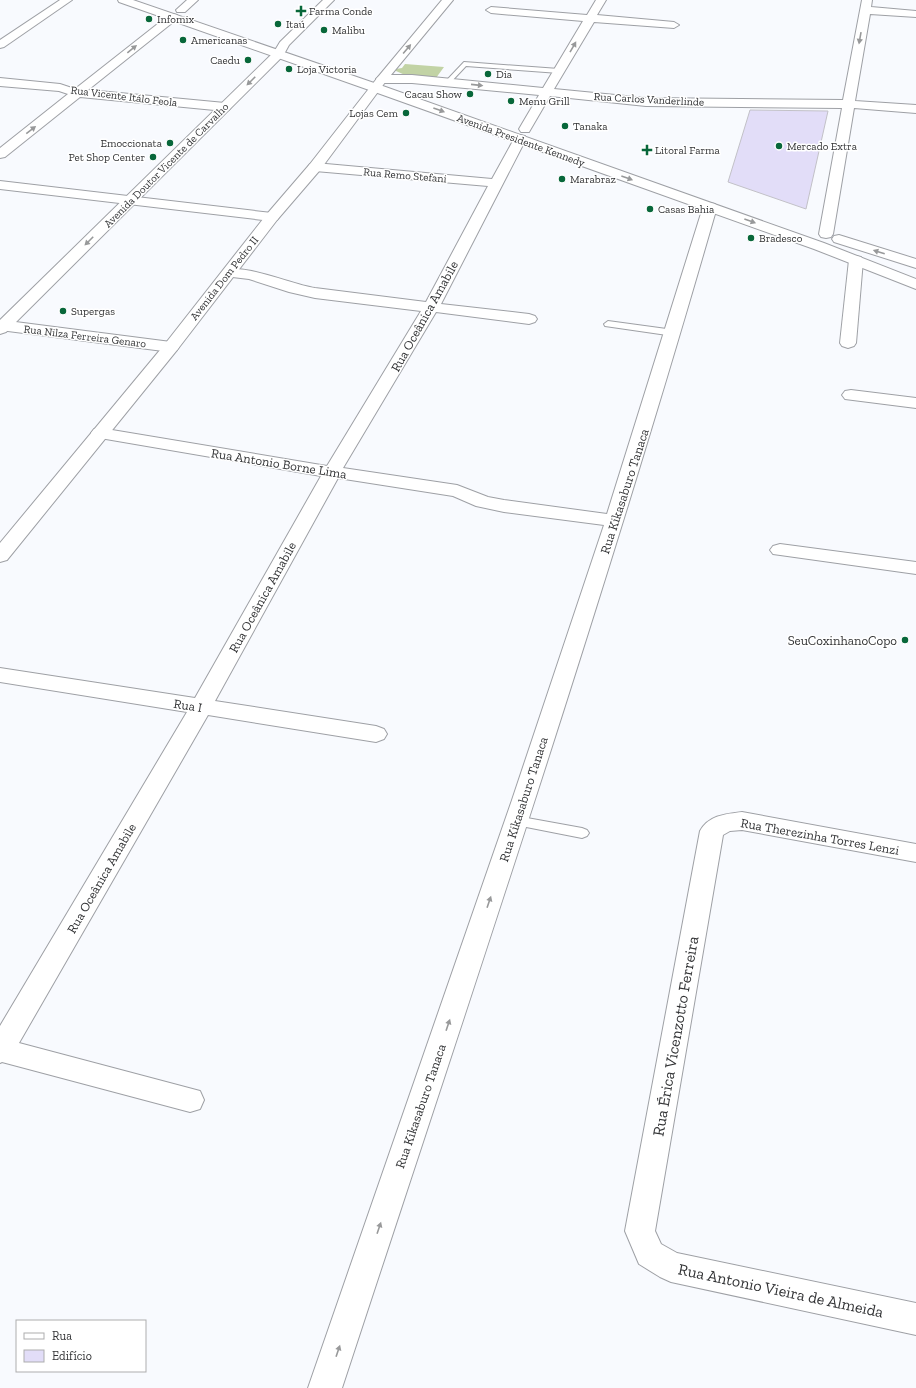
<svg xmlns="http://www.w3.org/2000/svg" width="916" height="1388" font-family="'Zilla Slab',serif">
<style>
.green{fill:#c2d3a5}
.building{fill:#e2ddf8;stroke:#c2c1c7}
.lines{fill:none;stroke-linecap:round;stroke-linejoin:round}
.service-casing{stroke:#9ea0a5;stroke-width:2}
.minor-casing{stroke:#9ea0a5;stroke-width:2}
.tertiary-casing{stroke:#9ea0a5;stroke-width:2}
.secondary-casing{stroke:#9ea0a5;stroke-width:2}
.service{fill:#fff;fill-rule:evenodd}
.minor{fill:#fff;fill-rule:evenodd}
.tertiary{fill:#fff;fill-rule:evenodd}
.secondary{fill:#fff;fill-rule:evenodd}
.oneway{fill:#98999a}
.poi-dot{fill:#08673a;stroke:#fff;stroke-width:1.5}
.labels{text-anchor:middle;stroke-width:3;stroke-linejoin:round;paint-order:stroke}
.far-poi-label{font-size:11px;fill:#323335;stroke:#fff;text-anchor:start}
.far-street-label{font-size:11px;fill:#323335;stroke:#fff}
.street-label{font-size:13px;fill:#323335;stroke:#fff}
.poi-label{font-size:13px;fill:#323335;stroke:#fff;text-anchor:end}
.near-street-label{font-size:16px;fill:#323335;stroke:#fff}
</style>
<rect width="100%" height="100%" fill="#f8fafe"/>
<polygon class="green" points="405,64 444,67 436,78 405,75 396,71 396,69 402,68"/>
<polygon class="building" points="750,110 828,111 806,209 728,182"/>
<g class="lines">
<defs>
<g id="service">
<polygon points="464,62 559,69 562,71 559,73 466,66 450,83 446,83 446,81"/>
<polygon points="608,321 674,330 678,333 674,336 605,326 604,324"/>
<polygon points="516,816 582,828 587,830 589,833 587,836 582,838 511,824 509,821 511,818"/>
</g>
<g id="minor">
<polygon points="60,0 72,0 4,47 0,48 0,40"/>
<polygon points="187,0 198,0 185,12 177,12 176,10"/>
<polygon points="596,0 606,0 597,15 674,22 679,25 674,28 594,22 554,89 646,98 843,100 862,0 872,0 871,7 916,11 916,17 870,14 855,101 916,105 916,113 854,108 833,234 831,237 826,238 821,237 819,234 842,108 646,106 550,96 529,132 521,132 519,129 539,95 412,83 382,83 378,81 376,79 378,77 382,75 412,75 543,88 583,21 491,13 486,10 491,7 587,15"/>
<polygon points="173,14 177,15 178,17 177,19 88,90 225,103 229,104 231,107 229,110 225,111 80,97 5,157 0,158 0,148 68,94 59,91 0,86 0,78 60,84 75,89 169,15"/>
<path d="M520 135 525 136 526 139 441 304 529 314 535 316 537 319 535 322 529 324 436 312 343 468 457 485 488 497 504 500 607 514 703 207 705 204 710 203 715 204 717 207C603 604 471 995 342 1388H308L512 800 604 525 504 512 476 506 453 496 338 478 215 701 376 726 384 729 387 734 384 739 376 742 208 715 19 1043 200 1091 204 1100 200 1109 190 1112 2 1062 0 1063V1026L187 712 0 682V668L195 698 321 476 100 438 94 437 91 433 94 429 100 428 327 466 421 311 315 298 289 292 249 279 224 276 222 273 224 270C247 264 290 284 315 288L426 302 488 186 315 171 310 170 308 167 310 164 315 163 492 179 514 139 515 136Z"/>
<polygon points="0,181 272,213 277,214 279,217 277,220 272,221 0,189"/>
<polygon points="856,256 861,257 863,260 856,343 854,346 848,348 842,346 840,343 849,260 851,257"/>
<polygon points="0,320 171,342 177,344 179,347 177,350 171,352 0,330"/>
<polygon points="851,390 916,398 916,408 845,399 842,395 845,391"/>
<polygon points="780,544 916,562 916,574 773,554 770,550 773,546"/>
<path d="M742 812 916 844V862L742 830 730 831 723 835 655 1231 661 1244 677 1253 916 1303V1335L671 1282 660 1277 639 1264 625 1231 700 831C709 815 726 814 742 812Z"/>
</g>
<g id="tertiary">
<polygon points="323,0 334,0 289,45 283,56 6,332 0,334 0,320 274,52 280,42"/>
<polygon points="442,0 453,0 386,81 320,170 277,220 177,350 7,560 0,562 0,543 165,344 267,214 310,164 378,77"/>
</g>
<g id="secondary">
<polygon points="118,0 133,0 380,85 824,243 916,279 916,289 814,249 372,91 119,2"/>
<polygon points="839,235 916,259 916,268 834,242 832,239 834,236"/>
</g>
</defs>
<use href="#service" class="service-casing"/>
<use href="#minor" class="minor-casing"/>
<use href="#tertiary" class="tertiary-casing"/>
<use href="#secondary" class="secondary-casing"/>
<use href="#service" class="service"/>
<use href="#minor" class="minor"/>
<use href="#tertiary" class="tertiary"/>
<use href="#secondary" class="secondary"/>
</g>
<defs><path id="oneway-solid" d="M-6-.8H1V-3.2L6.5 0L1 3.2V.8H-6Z"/></defs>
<g class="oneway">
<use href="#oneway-solid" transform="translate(860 38) rotate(100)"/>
<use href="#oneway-solid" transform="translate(573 47) rotate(-60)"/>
<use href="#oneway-solid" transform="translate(132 49) rotate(-39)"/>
<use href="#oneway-solid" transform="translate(407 49) rotate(-50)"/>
<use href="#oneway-solid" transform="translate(251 81) rotate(135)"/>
<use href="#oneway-solid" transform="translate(477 85) rotate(6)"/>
<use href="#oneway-solid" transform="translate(439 110) rotate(20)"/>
<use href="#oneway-solid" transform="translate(31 130) rotate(-38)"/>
<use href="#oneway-solid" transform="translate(627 178) rotate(20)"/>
<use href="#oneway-solid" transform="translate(750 221) rotate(20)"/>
<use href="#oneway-solid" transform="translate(89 241) rotate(135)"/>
<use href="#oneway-solid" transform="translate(879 252) rotate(-163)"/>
<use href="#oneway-solid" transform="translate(489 902) rotate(-71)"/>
<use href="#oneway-solid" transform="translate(448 1025) rotate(-71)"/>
<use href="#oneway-solid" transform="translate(379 1228) rotate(-71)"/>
<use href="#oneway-solid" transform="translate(338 1351) rotate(-71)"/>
</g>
<g class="poi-dot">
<path d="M299 5h4v4h4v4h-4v4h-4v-4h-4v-4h4z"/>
<circle cx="149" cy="19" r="4"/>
<circle cx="278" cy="24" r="4"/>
<circle cx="324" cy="30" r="4"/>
<circle cx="183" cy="40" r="4"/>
<circle cx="248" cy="60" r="4"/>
<circle cx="289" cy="69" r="4"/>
<circle cx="488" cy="74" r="4"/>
<circle cx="470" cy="94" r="4"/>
<circle cx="511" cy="101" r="4"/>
<circle cx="406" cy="113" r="4"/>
<circle cx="565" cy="126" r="4"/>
<circle cx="170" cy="143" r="4"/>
<circle cx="779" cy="146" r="4"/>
<path d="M645 144h4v4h4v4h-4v4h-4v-4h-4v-4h4z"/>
<circle cx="153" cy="157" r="4"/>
<circle cx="562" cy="179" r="4"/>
<circle cx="650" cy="209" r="4"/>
<circle cx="751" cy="238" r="4"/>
<circle cx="63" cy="311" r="4"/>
<circle cx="905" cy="640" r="4"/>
</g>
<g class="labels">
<g class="far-poi-label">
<text x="309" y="15">Farma Conde</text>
<text x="157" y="23">Infomix</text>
<text x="286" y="28">Itaú</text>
<text x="332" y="34">Malibu</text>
<text x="191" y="44">Americanas</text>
<text x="240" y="64" text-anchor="end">Caedu</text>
<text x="297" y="73">Loja Victoria</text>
<text x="496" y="78">Dia</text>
<text x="462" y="98" text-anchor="end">Cacau Show</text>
<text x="519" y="105">Menu Grill</text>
<text x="398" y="117" text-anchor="end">Lojas Cem</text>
<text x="573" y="130">Tanaka</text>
<text x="162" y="147" text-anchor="end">Emoccionata</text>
<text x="787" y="150">Mercado Extra</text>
<text x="655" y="154">Litoral Farma</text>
<text x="145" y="161" text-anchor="end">Pet Shop Center</text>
<text x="570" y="183">Marabraz</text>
<text x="658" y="213">Casas Bahia</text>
<text x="759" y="242">Bradesco</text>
<text x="71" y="315">Supergas</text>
</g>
<g class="far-street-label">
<text transform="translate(124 96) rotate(7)" y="4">Rua Vicente Itálo Feola</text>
<text transform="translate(649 99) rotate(3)" y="4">Rua Carlos Vanderlinde</text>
<text transform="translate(521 140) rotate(20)" y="4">Avenida Presidente Kennedy</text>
<text transform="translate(166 165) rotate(-45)" y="4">Avenida Doutor Vicente de Carvalho</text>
<text transform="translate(405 175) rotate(5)" y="4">Rua Remo Stefani</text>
<text transform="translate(224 278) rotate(-52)" y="4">Avenida Dom Pedro II</text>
<text transform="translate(85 336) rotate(7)" y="4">Rua Nilza Ferreira Genaro</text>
</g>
<g class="street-label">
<text transform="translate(424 316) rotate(-61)" y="5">Rua Oceânica Amabile</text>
<text transform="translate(279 463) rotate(9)" y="5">Rua Antonio Borne Lima</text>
<text transform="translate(624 491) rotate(-72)" y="5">Rua Kikasaburo Tanaca</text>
<text transform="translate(262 597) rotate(-61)" y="5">Rua Oceânica Amabile</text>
<text transform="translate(188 705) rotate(9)" y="5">Rua I</text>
<text transform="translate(523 799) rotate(-72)" y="5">Rua Kikasaburo Tanaca</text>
<text transform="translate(820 836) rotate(10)" y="5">Rua Therezinha Torres Lenzi</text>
<text transform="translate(101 878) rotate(-60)" y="5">Rua Oceânica Amabile</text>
<text transform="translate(420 1106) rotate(-71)" y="5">Rua Kikasaburo Tanaca</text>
</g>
<g class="poi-label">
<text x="897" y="645">SeuCoxinhanoCopo</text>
</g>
<g class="near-street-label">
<text transform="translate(675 1036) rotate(-80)" y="6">Rua Érica Vicenzotto Ferreira</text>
<text transform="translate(781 1290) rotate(12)" y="6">Rua Antonio Vieira de Almeida</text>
</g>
</g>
<rect x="16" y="1320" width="130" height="52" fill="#ffffff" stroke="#adadae"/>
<rect x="24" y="1333" width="20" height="6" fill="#ffffff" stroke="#adadae"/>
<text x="52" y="1340" font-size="12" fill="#323335">Rua</text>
<rect x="24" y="1350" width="20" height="12" fill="#e2ddf8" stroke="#adadae"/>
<text x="52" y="1360" font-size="12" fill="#323335">Edifício</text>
</svg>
